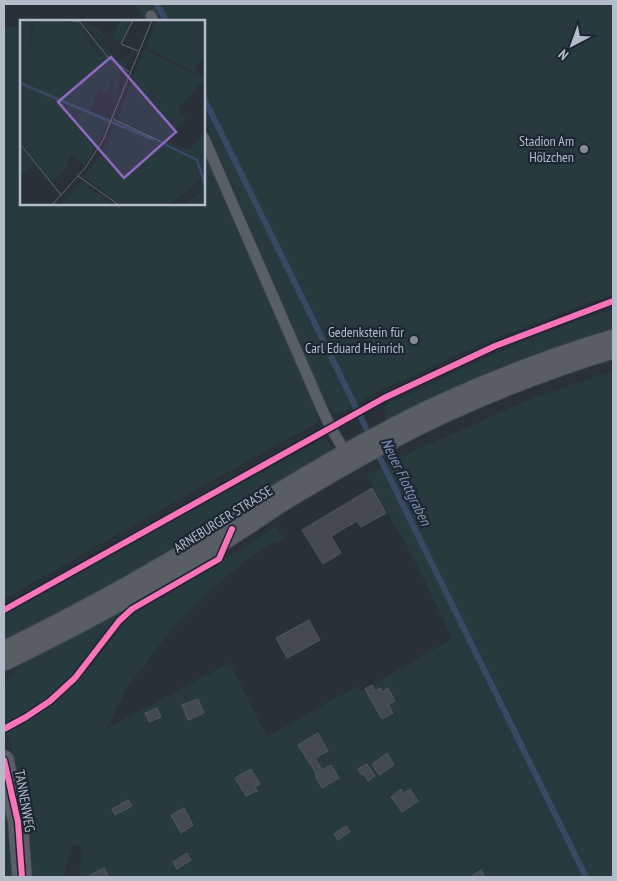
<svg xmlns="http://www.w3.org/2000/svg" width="617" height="881" font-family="'PT Sans Narrow',sans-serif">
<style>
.green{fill:#273a3e}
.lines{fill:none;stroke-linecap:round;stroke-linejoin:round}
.stream{stroke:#384963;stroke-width:6}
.building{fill:#444950;stroke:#52575f}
.service-casing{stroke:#484c53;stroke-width:12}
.minor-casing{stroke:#484c53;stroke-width:21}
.secondary-casing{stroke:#484c53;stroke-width:30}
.service{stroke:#5a5e66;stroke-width:10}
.minor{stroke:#5a5e66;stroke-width:19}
.secondary{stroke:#595d64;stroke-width:28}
.cycleway-casing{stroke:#1d2633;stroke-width:9}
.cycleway{stroke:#fb73b8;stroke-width:6}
.poi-dot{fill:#848b96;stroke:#1d2633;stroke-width:2}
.labels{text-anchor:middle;stroke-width:4.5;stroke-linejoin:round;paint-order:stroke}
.poi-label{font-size:14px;fill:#b4bcc9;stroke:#1d2633;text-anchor:end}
.street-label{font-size:14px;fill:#b4bcc9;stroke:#1d2633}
.water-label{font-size:15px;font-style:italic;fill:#7c92b1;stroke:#1d2633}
.inset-river{fill:none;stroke:#384963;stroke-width:2.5}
.inset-road{fill:none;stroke:#616872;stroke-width:1}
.view{fill:#9266c3;fill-opacity:0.15;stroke:#9266c3;stroke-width:2.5}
.inset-edge{fill:none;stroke:#b4bcc9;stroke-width:2.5}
</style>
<rect width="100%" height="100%" fill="#2a3038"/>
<g class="green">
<polygon points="135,4 613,4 613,295 590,302 476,346 375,393 337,415 330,410 320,390 204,120 204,21 159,21 154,15 148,15 143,18 144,21 93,21 142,18"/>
<polygon points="21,26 21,204 204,204 204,152 316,407 318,415 317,423 267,450 4,599 4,27"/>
<polygon points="613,309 613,331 386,422 385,405 494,354 555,329"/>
<path d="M613 370V877H79L82 846 73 845 65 872V877H29L25 813 16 765 7 732C29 722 59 702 75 684 94 663 110 640 129 618L138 609 222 561 276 526 285 541H277L252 556 215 586 170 631 127 688 107 728 230 663 267 737 357 686 360 691 365 689 452 639 416 562 366 475 398 458 533 398Z"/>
<polygon points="324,438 334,450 191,540 105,590 4,642 4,614"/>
<path d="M135 602C126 611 116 619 108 630 100 640 94 651 86 661 64 689 36 709 4 724V687C8 675 20 667 29 659Z"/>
<polygon points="4,800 11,850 12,877 4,877"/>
</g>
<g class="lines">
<g class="stream">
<polyline points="157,4 166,21"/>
<polyline points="204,98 371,438"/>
<polyline points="376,450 586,877"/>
</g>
</g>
<g class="building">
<polygon points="372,488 386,513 361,527 357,521 331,536 341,553 323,564 302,530"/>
<polygon points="309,620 320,640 287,658 276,638"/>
<polygon points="372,685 375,691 380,688 382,692 388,688 395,701 388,705 393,713 382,719 365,689"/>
<polygon points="198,699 204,713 188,720 182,705"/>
<polygon points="157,708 161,717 149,722 145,713"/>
<polygon points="318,733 328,751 315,758 322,770 331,765 339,778 322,788 316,778 317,778 315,773 316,773 298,745"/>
<polygon points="387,753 394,765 379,775 372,764"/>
<polygon points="367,764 375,776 368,781 364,774 362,775 358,769"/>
<polygon points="251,769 260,784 255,787 257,791 246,796 235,778"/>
<polygon points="401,789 404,793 410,789 418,801 402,812 391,797"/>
<polygon points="128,800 132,806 115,815 112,809"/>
<polygon points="184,808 193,825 181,833 171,815"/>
<polygon points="346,826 350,832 338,840 334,834"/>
<polygon points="187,853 191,860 177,869 173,862"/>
<polygon points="104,868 109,877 87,877"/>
<polygon points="481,870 485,877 470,877"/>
</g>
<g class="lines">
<defs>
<g id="service">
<polyline points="151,16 153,21"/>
<polyline points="204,138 322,409 331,428 347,455"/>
</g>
<polyline id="minor" points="4,760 18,822 22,877"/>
<path id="secondary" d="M4 656C57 630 109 603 160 573 185 559 210 544 234 528 253 516 272 502 291 491 341 461 391 432 444 408 499 383 556 361 613 344"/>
</defs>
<use href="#service" class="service-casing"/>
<use href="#minor" class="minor-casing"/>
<use href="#secondary" class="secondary-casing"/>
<use href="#service" class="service"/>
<use href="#minor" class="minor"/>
<use href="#secondary" class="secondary"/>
<defs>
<g id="cycleway">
<polyline points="4,610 384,398 495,346 613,301"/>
<polyline points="4,729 26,717 50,701 75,678 119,621 132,609 219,559 232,529"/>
<polyline points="4,760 18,822 22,877"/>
</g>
</defs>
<use href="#cycleway" class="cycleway-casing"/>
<use href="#cycleway" class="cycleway"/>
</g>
<g class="poi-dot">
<circle cx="584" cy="149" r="5"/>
<circle cx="414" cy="340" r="5"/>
</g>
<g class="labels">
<g class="poi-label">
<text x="574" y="146">Stadion Am<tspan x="574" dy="16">Hölzchen</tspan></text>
<text x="404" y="337">Gedenkstein für<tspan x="404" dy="16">Carl Eduard Heinrich</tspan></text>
</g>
<g class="street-label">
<text transform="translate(223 519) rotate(-32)" y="5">ARNEBURGER STRASSE</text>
<text transform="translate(25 801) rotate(80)" y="5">TANNENWEG</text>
</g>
<g class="water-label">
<text transform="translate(406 482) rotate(64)" y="5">Neuer Flottgraben</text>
</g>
</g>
<g transform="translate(20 20)">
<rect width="185" height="185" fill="#2a3038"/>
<path d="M0 0H12L9 40 14 0H43L53 3 63 12 87 46 71 20 56 4 58 2 101 50 94 87 93 58 87 72 79 69 70 91 90 99 76 127 64 145 51 134 46 147 32 163 0 122ZM61 0 92 18 101 0H112L101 22 69 10ZM137 0H185V33L175 50 185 58 126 27ZM74 14 101 25 83 18 82 22 98 41 107 40 112 30 115 31 102 48 90 38ZM124 29 185 59 157 89 165 99 143 121 170 130 185 111V185H163L183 170 180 160 149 185H102L64 157 84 130 97 101 143 121 98 99ZM0 126 14 144 0 155ZM62 162 94 185H41Z" fill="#273a3e"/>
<path class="inset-river" d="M0 63 134 120M142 123 177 140 185 164"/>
<path class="inset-road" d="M46 0 60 2 88 37 109 52M113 0 101 24 118 31M93 99 142 122M0 124 41 175M58 156 99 185M32 185 65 148 83 120 132 0"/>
<path class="view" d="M91 37 156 112 104 158 38 82Z"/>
<rect width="185" height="185" class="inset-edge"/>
</g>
<rect width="617" height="881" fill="none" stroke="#b4bcc9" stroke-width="10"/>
<g transform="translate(572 45) rotate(221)" stroke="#1d2633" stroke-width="4" paint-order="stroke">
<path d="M0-4L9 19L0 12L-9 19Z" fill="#b4bcc9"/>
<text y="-8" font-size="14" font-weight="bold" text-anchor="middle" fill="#b4bcc9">N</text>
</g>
</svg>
